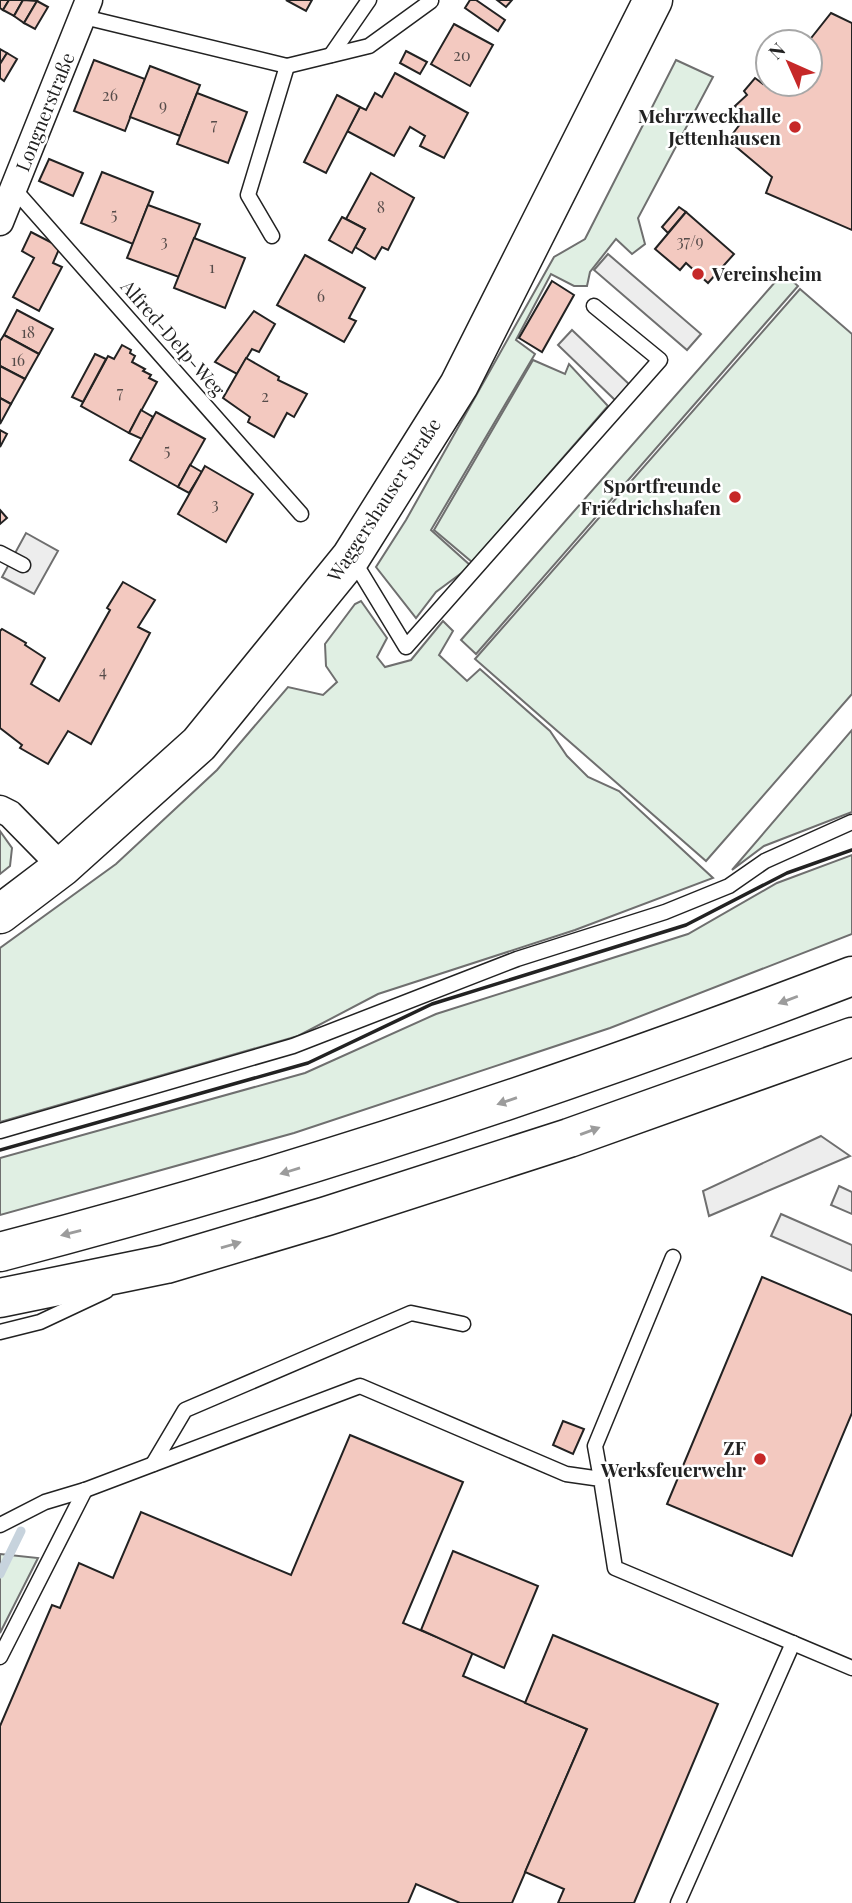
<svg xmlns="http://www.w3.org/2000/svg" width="852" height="1903" font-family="'Playfair Display',serif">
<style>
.green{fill:#e0efe3;stroke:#6f6f6f;stroke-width:2}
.parking{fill:#ededed;stroke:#6f6f6f;stroke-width:2}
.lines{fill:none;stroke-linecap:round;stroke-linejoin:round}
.stream{stroke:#c7d3dd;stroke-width:9}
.building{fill:#f3c9c0;stroke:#222;stroke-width:2}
.lane-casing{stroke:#222;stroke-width:17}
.street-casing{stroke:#222;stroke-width:29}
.secondary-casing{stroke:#222;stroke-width:41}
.highway-casing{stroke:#222;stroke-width:41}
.lane{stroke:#fff;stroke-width:14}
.street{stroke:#fff;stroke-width:26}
.secondary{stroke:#fff;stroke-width:38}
.highway{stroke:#fff;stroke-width:38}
.wall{stroke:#222;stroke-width:3.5}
.oneway{fill:#9c9c9c}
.poi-dot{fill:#c62828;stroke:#fff;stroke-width:2.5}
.labels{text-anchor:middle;stroke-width:5;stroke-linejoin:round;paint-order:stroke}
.number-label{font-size:16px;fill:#564c4a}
.street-label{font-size:19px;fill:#222;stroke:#fff}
.poi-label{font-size:19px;font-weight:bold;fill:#222;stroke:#fff;text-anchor:end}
</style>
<rect width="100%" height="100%" fill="#fff"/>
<g class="green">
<polygon points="676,60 713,77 638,218 645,244 632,254 616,239 590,272 587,286 574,286 551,274 516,340 535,354 431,530 471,566 436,592 416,618 376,567 406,520 554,257 585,239"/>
<polygon points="783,273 798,286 476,654 461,640"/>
<polygon points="800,289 852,334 852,694 706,861 475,659"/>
<polygon points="533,360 565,374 569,364 608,406 472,562 434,530"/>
<polygon points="361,601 387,638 377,657 385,667 411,660 443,621 453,631 439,655 467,681 480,669 550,731 567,756 588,777 619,791 713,878 575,930 378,994 298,1036 0,1122 0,948 116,864 217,770 288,687 323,695 337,682 326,666 325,644 355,604"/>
<polygon points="852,730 852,812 764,846 732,870"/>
<polygon points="0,831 12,848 10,866 0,874"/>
<polygon points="852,855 852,934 610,1028 294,1133 0,1215 0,1158 305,1073 436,1014 688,934 777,883"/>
<polygon points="0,1554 38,1558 0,1633"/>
</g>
<g class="parking">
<polygon points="608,254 701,334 687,350 594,270"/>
<polygon points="572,330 631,386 616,401 558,345"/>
<polygon points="26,533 58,551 34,594 2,577"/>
<polygon points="821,1136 850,1156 709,1216 703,1191"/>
<polygon points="839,1186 852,1192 852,1214 831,1205"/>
<polygon points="781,1214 852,1245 852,1271 771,1236"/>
</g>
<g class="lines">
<polyline class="stream" points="0,1574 21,1531"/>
</g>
<g class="building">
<polygon points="0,0 9,0 3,10 0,8"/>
<polygon points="9,0 23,0 14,16 3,10"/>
<polygon points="23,0 37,1 24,23 14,16"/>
<polygon points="286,0 312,0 306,11"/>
<polygon points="470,0 476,0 505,20 498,31 465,8"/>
<polygon points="497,0 512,0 506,7"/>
<polygon points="37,1 48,7 35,29 24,23"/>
<polygon points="831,13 852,23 852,230 766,193 772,177 728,140 747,115 735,106 747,95 744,91 755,78 763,84 768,80 768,84 810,84 808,42"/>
<polygon points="454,24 493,45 470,86 431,64"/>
<polygon points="0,49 7,53 0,64"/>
<polygon points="406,51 427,62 420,74 400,63"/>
<polygon points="7,53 17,59 4,81 0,78 0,64"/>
<polygon points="94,60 145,79 125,131 74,111"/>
<polygon points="150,66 200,85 180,136 130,117"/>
<polygon points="395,73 468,113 444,158 420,146 425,136 410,127 394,156 347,131 360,107 366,110 375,93 382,97"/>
<polygon points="197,93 247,112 228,163 177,144"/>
<polygon points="337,95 360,107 326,173 304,162"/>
<polygon points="49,159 83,173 73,196 39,181"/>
<polygon points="102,172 153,192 133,244 81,223"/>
<polygon points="371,173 414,198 388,250 382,247 375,259 355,247 365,229 346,219"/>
<polygon points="148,205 200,224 179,277 127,258"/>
<polygon points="679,207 686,212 668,233 662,227"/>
<polygon points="686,212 734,254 708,283 686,263 680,270 655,249"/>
<polygon points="342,217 365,229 352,253 329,240"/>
<polygon points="31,232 60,247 53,263 62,267 39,311 13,297 34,258 22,251"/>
<polygon points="194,238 245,258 225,308 174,288"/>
<polygon points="305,255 365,288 349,318 356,321 344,342 277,305"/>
<polygon points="552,281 574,295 542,352 519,338"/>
<polygon points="17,310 53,329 39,354 4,335"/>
<polygon points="254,311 275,324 259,352 252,349 237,374 215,362"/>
<polygon points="4,335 39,354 25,379 0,366 0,341"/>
<polygon points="122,345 131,350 130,353 135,356 132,362 145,369 143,371 151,375 149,378 157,382 129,433 81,406 108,356 114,359"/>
<polygon points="95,354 106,359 83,402 72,397"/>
<polygon points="246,358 279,377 278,380 307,394 294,417 287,413 274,437 248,422 250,417 223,398"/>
<polygon points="0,366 25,379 11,404 0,398"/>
<polygon points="0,398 11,404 0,424"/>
<polygon points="141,410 153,417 142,439 129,433"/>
<polygon points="156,412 205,439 178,487 130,460"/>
<polygon points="0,430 7,434 0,447"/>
<polygon points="190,465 202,472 189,493 178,487"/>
<polygon points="205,466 253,494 226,542 178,514"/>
<polygon points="0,510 7,518 0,524"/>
<polygon points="123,582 155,600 138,627 150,633 91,744 68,731 48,764 20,748 22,745 0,728 0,631 2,629 26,643 25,645 45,658 31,684 59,701 110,610 107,608"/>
<polygon points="762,1277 852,1315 852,1413 792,1556 667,1504"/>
<polygon points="563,1421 584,1429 573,1454 553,1445"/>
<polygon points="350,1435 463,1482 403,1623 473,1652 463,1676 587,1729 512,1903 460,1903 416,1884 408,1903 0,1903 0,1726 52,1605 60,1608 79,1563 113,1578 141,1512 291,1575"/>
<polygon points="453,1551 538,1586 504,1668 421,1630"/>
<polygon points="553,1635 718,1704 634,1903 558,1903 564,1889 525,1872 587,1729 525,1703"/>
</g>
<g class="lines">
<defs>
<g id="lane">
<polyline points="84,17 287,66 369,46 431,1"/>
<polyline points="331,55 369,0"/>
<polyline points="14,189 301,514"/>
<polyline points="272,236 248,195 287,66"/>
<polyline points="0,553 23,565"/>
<polyline points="352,558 406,647 660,360 594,306"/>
<polyline points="0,1131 293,1046 517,959 665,912 729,886 765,861 852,822"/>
<polyline points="0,1332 40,1322 106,1291"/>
<polyline points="153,1464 185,1410 411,1313 463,1324"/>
<polyline points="601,1479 595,1446 673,1257"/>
<polyline points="0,1525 45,1502 85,1490 360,1386 566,1474 601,1479 615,1568 852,1668"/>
<polyline points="0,1657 85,1490"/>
<polyline points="678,1903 793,1643"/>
</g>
<g id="street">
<polyline points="0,222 89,0"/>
<polyline points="0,809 10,814 62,867"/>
</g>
<polyline id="secondary" points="0,914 62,867 199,744 351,557 459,385 653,0"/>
<g id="highway">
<path d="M0 1252C290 1177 573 1083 852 976"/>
<polyline points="0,1298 166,1264 327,1216 569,1138 852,1037"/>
</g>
</defs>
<use href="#lane" class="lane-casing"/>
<use href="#street" class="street-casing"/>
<use href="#secondary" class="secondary-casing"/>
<use href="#highway" class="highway-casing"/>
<use href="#lane" class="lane"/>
<use href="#street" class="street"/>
<use href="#secondary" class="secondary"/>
<use href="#highway" class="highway"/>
<polyline class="wall" points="0,1150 308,1063 432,1004 686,925 787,873 852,850"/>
</g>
<defs><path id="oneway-solid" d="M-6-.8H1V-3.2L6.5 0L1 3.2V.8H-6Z" transform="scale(1.75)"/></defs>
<g class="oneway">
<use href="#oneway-solid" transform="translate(788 1000) rotate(159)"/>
<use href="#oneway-solid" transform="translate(507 1101) rotate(161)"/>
<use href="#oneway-solid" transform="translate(590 1131) rotate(-20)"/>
<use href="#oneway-solid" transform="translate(290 1171) rotate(163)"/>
<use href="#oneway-solid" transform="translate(71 1233) rotate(166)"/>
<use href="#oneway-solid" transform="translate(231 1245) rotate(-16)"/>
</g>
<g class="poi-dot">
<circle cx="795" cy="127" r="7"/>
<circle cx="698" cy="274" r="7"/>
<circle cx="735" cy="497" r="7"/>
<circle cx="760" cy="1459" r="7"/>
</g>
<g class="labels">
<g class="number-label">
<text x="462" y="61">20</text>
<text x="110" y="101">26</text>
<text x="163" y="111">9</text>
<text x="214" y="130">7</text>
<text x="381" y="213">8</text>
<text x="114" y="220">5</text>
<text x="164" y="247">3</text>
<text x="690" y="247">37/9</text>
<text x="212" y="273">1</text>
<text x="321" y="302">6</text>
<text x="28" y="338">18</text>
<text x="18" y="366">16</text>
<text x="120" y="398">7</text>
<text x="265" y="402">2</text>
<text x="167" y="456">5</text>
<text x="215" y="510">3</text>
<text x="103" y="677">4</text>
</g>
<g class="street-label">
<text transform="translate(45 112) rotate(-68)" y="7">Longnerstraße</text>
<text transform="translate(173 338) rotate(49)" y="7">Alfred-Delp-Weg</text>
<text transform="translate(384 500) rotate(-57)" y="7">Waggershauser Straße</text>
</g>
<g class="poi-label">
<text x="781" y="123">Mehrzweckhalle<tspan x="781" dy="22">Jettenhausen</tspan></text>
<text x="712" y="281" text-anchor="start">Vereinsheim</text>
<text x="721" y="493">Sportfreunde<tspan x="721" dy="22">Friedrichshafen</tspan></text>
<text x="746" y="1455">ZF<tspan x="746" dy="22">Werksfeuerwehr</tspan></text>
</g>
</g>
<g transform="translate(789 63) rotate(315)"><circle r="33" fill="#ffffff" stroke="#a7a7a7" stroke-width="2"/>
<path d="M0-5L12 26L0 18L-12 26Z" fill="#c62828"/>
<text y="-10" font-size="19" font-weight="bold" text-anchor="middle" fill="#222222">N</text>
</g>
</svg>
